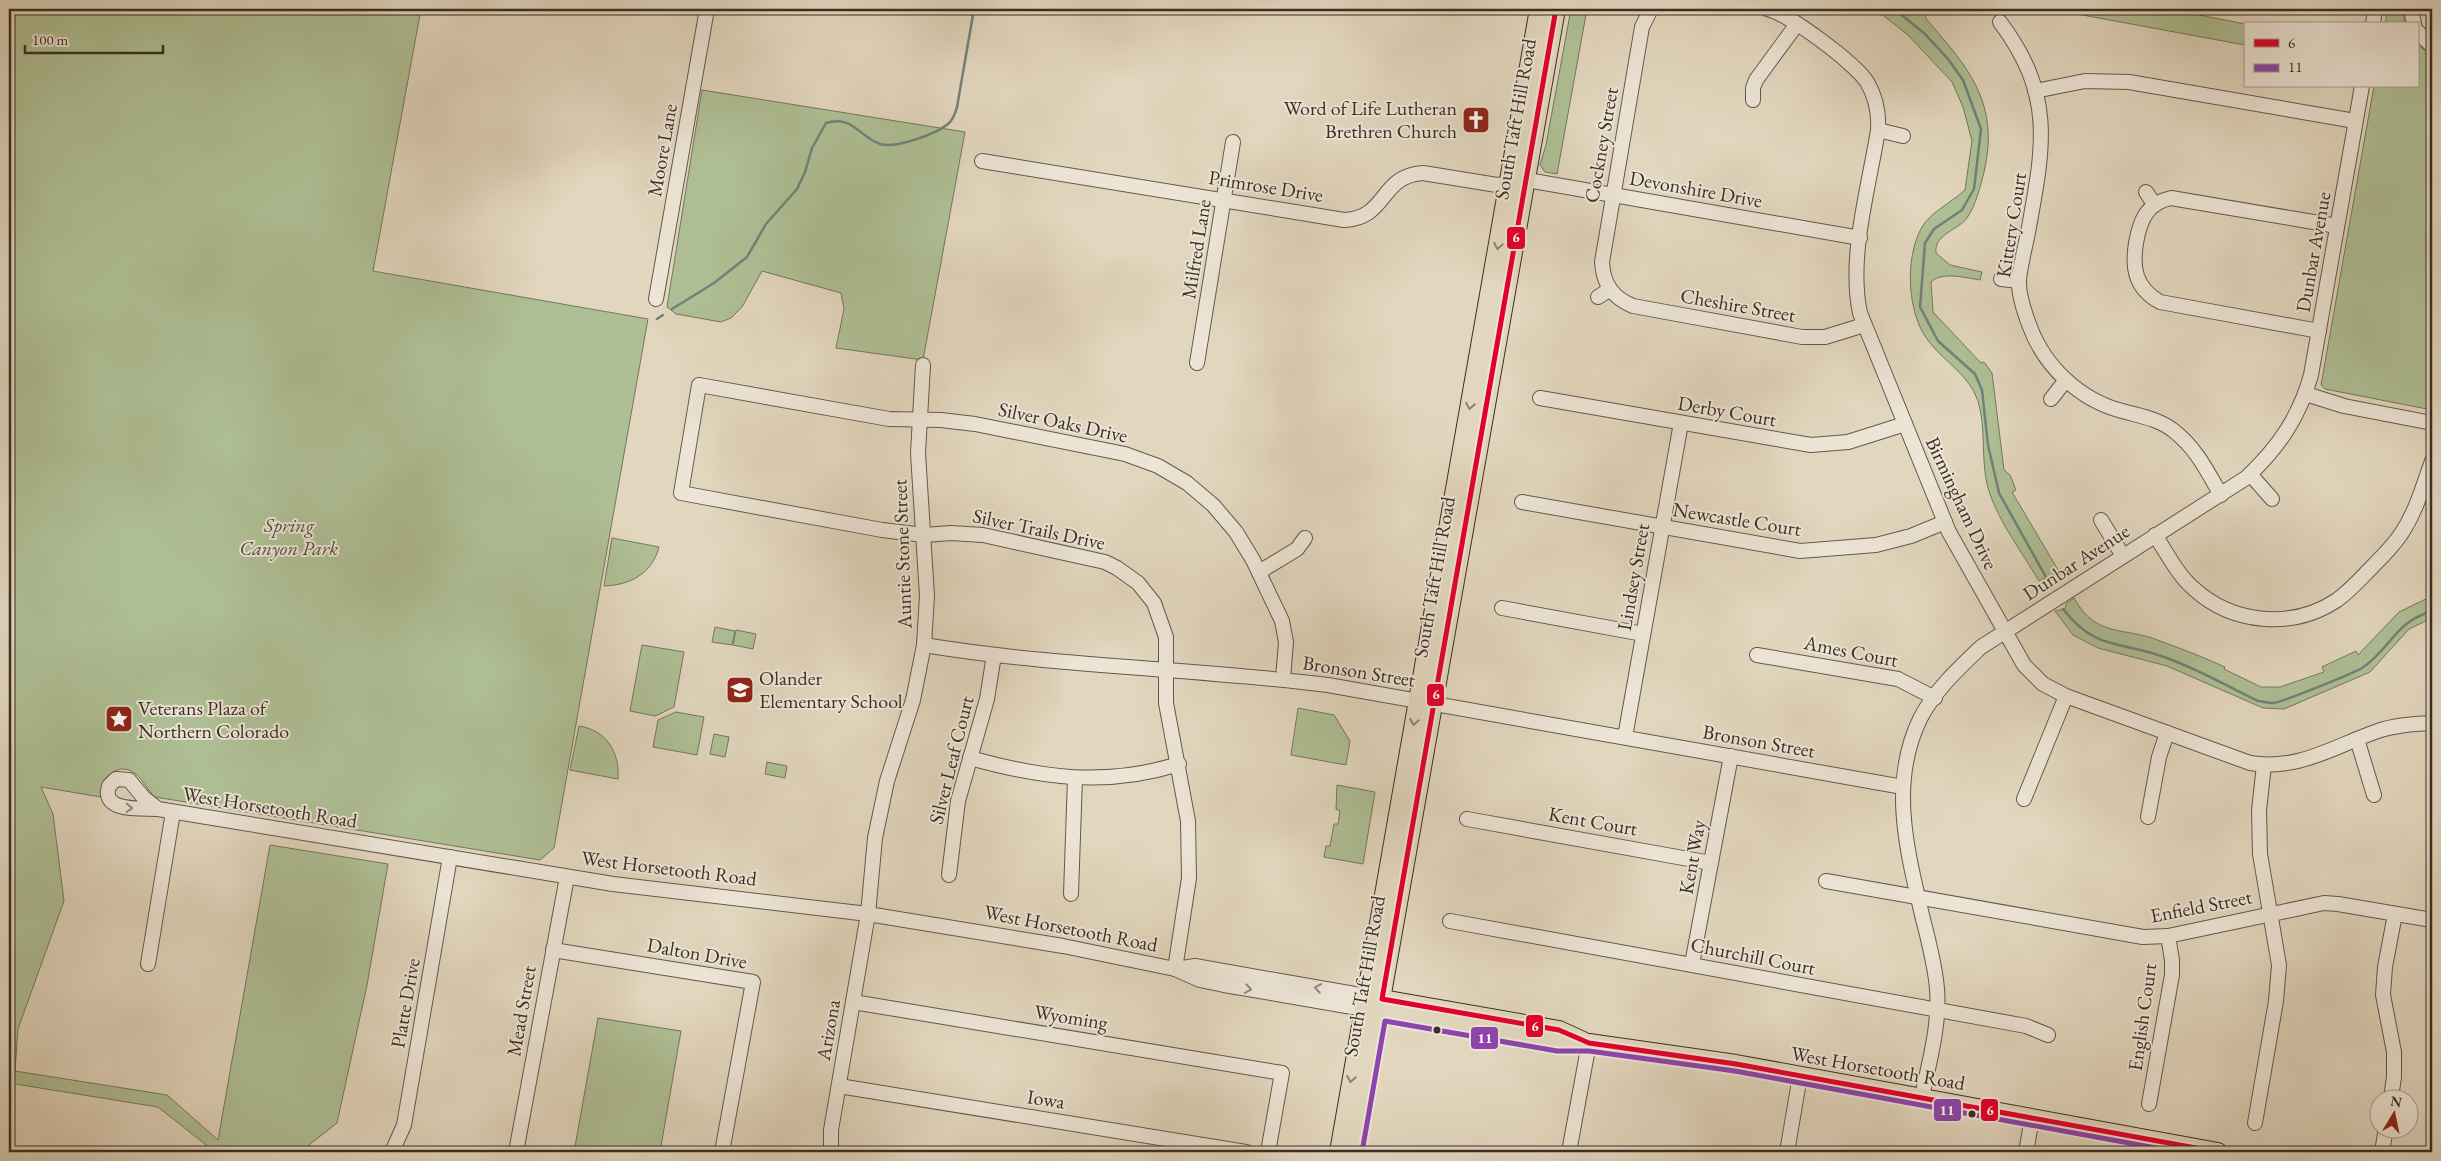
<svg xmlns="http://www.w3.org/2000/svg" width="2441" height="1161" font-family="'EB Garamond',serif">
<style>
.green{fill:#afbf95;stroke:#74775d}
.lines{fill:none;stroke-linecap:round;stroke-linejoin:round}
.stream{stroke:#70827b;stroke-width:2.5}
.minor-casing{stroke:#63594b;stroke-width:16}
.major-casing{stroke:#392f25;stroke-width:20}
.minor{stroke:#ece4d5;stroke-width:14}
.major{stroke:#e2d6be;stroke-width:18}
.bus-1-casing{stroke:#ece4d5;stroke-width:9}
.bus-2-casing{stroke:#ece4d5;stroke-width:9}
.bus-1{stroke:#e4002b;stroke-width:5}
.bus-2{stroke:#8e44ad;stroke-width:5}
.oneway{stroke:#8e8272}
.oneway2{stroke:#928a7d}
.bus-dot{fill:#392f25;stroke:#ece4d5;stroke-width:2}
.labels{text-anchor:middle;stroke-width:4;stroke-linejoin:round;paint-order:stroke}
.poi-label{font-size:20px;fill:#392f25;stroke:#ece4d5;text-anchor:start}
.street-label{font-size:20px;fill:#392f25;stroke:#ece4d5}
.park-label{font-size:20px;font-style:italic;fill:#514c3b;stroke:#ece4d5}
.line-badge{stroke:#ece4d5;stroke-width:2}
.badge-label{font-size:14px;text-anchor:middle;font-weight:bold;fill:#fff}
</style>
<rect width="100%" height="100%" fill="#e2d6be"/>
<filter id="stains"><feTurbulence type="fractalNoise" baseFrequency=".004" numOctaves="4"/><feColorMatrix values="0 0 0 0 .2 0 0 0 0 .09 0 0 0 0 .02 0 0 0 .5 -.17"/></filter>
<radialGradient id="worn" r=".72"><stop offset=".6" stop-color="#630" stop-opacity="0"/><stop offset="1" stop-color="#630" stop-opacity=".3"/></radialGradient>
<g class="green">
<path d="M9 9H421L373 271 648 319 554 848 540 860 155 797C148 791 143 780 137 775 119 759 100 778 101 797L41 787 53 814 64 901 18 1029 15 1071 167 1095 218 1140 270 845 388 864 367 985 337 1123 300 1152H215L158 1107 9 1083Z"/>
<polygon points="1571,9 1587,9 1557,174 1545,172 1540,165 1546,145"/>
<path d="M1875 9H1926L1925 16 1927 20C1969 68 2000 104 1984 172 1980 187 1976 205 1967 218 1957 231 1934 234 1936 253L1950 265 1982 272 1980 280C1967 278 1942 271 1931 282L1933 312 1981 363 1984 362 1992 373 2004 470 2010 475 2016 490 2012 492 2061 575 2056 578 2047 577 2039 581C2022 552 1995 517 1987 484 1981 457 1986 427 1978 401 1969 375 1946 363 1930 343 1907 316 1904 258 1922 227 1931 212 1952 202 1965 190L1972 141 1963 107 1952 82 1908 35Z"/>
<polygon points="2050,9 2169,9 2245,24 2245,45"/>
<polygon points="2388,9 2402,9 2405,24 2385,24"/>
<polygon points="2417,45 2432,54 2432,410 2325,389 2321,385 2374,86 2417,86"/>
<polygon points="702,90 965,132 923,360 836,348 844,309 841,293 762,271 742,307 731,318 721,322 676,314 667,307"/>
<path d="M612 538 659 547C652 574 630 585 604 586Z"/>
<path d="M2432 596V618L2409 629 2370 672 2284 709 2263 708 2167 666 2098 648 2073 635 2055 611 2065 609 2066 604 2074 598C2097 639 2124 626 2160 641 2182 649 2203 657 2225 667L2224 669 2261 687H2280L2324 672 2322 667 2356 651 2358 655 2399 612Z"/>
<polygon points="715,627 735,631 732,645 712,642"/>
<polygon points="736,630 756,634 753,649 733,645"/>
<polygon points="642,645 684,652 674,707 655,716 630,711"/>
<polygon points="1298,708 1334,715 1350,741 1346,765 1291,755"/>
<polygon points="676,712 704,717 697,755 653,747 658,720"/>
<path d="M579 726C606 730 620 752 618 779L570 770Z"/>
<polygon points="714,734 729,737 725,757 710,754"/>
<polygon points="767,762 787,766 785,778 765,774"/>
<polygon points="1337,785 1375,792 1363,864 1324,857 1326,846 1330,846 1334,824 1338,824 1340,811 1336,809"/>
<polygon points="598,1018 681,1031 660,1152 574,1152"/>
</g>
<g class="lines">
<g class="stream">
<polyline points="1894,9 1924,33 1948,59 1963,80 1981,129 1974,189 1962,210 1934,229 1925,243 1920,307 1938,341 1975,374 1982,390 1988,445 1999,493 2047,579"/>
<path d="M672 309 714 283 747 257 766 224 797 189 805 172 812 148 826 123C853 115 858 136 880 144 895 149 936 134 948 124 954 119 955 113 957 107L974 9"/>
<polyline points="657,319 663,315"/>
<path d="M2063 609C2097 652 2119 640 2164 657 2196 668 2227 686 2258 701 2262 701 2268 703 2273 703 2280 703 2354 673 2362 668 2391 649 2393 623 2432 611"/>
</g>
<defs>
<g id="minor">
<path d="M1651 9 1642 27 1602 262C1603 284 1613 298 1633 306L1802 337H1825L1864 325"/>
<path d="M1767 9C1787 12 1856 64 1867 82 1876 97 1879 113 1878 130 1869 187 1848 257 1860 313L1949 532 2024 665 2043 684 2066 696 2250 763C2297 771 2333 747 2375 732 2394 725 2413 724 2432 723"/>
<polyline points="2411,9 2414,24"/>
<path d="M2000 22C2054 94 2044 145 2029 227 2026 244 2021 262 2019 279 2018 293 2025 314 2030 327 2045 367 2080 400 2122 411 2140 416 2159 419 2174 431 2196 448 2207 471 2221 495"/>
<polyline points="2373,24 2375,9"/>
<polyline points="2417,31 2432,46"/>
<polyline points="2035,91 2085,81 2129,82 2355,121"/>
<polyline points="1753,100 1753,88 1756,80 1797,24"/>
<polyline points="1878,130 1903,136"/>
<path d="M982 161 1344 220C1388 218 1379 176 1423 173L1497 185 1533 181 1860 238"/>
<polyline points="2146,192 2154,204"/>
<polyline points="2001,279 2019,281"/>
<polyline points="1598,297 1609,290"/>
<polyline points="656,299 707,9"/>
<path d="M2319 331 2160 302C2135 288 2132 268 2136 243 2140 220 2147 203 2171 198L2337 226"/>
<polyline points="1197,363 1233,142"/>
<polyline points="2306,394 2344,406 2432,423"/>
<polyline points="1540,398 1811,445 1848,442 1905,424"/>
<polyline points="2051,399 2066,380"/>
<polyline points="2250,474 2272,499"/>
<polyline points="1522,502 1800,551 1876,545 1911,536 1945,522"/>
<polyline points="2101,520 2123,556"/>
<path d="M2155 535C2167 553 2177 574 2193 588 2232 624 2292 630 2337 600 2351 590 2361 578 2373 566 2383 556 2393 546 2401 534 2416 512 2423 486 2432 461"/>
<polyline points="1259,572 1297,549 1305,538"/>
<polyline points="1502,608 1643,634"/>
<path d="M924 645C1058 667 1194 668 1328 685L1903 787"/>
<polyline points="1757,655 1898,679 1935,698"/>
<polyline points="1625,737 1681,423"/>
<polyline points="2357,739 2374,795"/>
<path d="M970 758C1042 778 1105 787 1179 764"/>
<polyline points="2024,799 2066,696"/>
<path d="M158 809 144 798 129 780 116 779 109 786C100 813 143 808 158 809L613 884 868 914 1063 946 1175 969 1200 980 1224 985 1364 1009"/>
<polyline points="2148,817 2159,757 2167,733"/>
<polyline points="1467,819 1711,863"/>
<polyline points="949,875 958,801 987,699 994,655"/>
<polyline points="1826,881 2143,937 2168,936 2324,903 2338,904 2432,920"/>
<polyline points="1071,894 1075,778"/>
<polyline points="1450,921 2026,1026 2048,1035"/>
<polyline points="553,950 753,982 722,1152"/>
<polyline points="148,964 173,812"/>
<polyline points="1692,964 1731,756"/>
<polyline points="1175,969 1189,878 1188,821 1166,703 1166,637 1154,603 1138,583 1117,568 1105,562 983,535 951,533 924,535 882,530 681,493 699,385 889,419 941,420 975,424 1125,454 1158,466 1187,483 1213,505 1236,532 1253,560 1282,621 1286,642 1283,679"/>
<polyline points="1176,969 1195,966 1366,996"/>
<polyline points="853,1002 1282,1073 1268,1152"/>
<polyline points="839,1086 1246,1152"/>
<path d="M1922 1097C1929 1062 1940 1025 1937 989 1935 964 1928 939 1922 915 1907 850 1889 783 1920 719 1934 691 1959 668 1981 647L2246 478C2278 448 2299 418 2311 375L2362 86"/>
<polyline points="2391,1098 2394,1077 2394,1052 2383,995 2385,967 2395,914"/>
<polyline points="2149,1104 2172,975 2172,960 2168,936"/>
<polyline points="2255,1123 2276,1001 2279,965 2260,854 2259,810 2264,765"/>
<polyline points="392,1152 404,1125 450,857"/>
<polyline points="516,1152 567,877"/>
<polyline points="831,1152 831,1130 868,914 875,838 887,781 913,700 924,645 927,596 918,453 923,365"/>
<polyline points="1569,1152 1589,1043"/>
<polyline points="1787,1152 1800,1076"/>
<polyline points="2026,1152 2032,1118"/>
<polyline points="2382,1152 2386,1128"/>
</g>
<g id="major">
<polyline points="1371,997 1559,1030 1583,1041"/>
<polyline points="1369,1010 1558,1044 1589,1043 1736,1064 2218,1152"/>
<polyline points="1339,1152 1539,9"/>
<polyline points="1354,1152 1556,9"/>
</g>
</defs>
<use href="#minor" class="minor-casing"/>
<use href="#major" class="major-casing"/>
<use href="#minor" class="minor"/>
<use href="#major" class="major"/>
<defs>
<polyline id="bus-1" points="1556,9 1382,999 1559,1030 1589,1043 1736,1064 2218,1152"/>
<polyline id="bus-2" points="1362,1152 1385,1021 1557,1051 1589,1051 1735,1071 2178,1152"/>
</defs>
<use href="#bus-1" class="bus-1-casing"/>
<use href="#bus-2" class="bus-2-casing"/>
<use href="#bus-1" class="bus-1"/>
<use href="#bus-2" class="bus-2"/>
</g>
<defs><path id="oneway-chevron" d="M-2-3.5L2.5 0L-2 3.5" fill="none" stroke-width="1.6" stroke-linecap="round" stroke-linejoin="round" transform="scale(1.25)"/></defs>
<g class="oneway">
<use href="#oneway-chevron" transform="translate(1498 246) rotate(100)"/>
<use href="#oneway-chevron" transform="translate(1470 406) rotate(100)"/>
<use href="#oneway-chevron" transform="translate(1414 722) rotate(100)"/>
<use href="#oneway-chevron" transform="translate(1351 1079) rotate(100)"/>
</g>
<g class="oneway2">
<use href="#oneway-chevron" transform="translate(129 808) rotate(2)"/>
<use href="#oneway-chevron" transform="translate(1318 988) rotate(-170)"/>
<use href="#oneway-chevron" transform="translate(1248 989) rotate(10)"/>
</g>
<defs>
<symbol id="church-square" viewBox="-11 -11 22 22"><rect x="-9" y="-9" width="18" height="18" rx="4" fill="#8f2418" stroke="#ece4d5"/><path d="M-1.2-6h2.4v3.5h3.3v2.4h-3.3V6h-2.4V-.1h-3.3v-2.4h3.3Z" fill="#fff"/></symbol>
<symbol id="school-square" viewBox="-11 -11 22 22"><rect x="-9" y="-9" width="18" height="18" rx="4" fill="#8f2418" stroke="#ece4d5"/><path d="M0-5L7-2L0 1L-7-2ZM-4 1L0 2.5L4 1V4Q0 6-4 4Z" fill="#fff"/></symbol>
<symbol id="sight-square" viewBox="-11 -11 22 22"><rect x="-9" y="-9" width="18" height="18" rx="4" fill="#8f2418" stroke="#ece4d5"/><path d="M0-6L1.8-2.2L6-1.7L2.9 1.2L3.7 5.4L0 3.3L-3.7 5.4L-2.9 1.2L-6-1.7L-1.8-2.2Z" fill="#fff"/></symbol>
</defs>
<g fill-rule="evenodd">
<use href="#church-square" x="1460" y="104" width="32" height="32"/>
<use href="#school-square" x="724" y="674" width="32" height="32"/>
<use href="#sight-square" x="103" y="703" width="32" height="32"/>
</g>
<g class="bus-dot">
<circle cx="1437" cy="1030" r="4.5"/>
<circle cx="1972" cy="1114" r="4.5"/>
</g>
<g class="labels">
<g class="poi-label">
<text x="1457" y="115" text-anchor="end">Word of Life Lutheran<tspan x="1457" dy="23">Brethren Church</tspan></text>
<text x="759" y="685">Olander<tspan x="759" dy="23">Elementary School</tspan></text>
<text x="138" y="715">Veterans Plaza of<tspan x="138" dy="23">Northern Colorado</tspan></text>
</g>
<g class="street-label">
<text transform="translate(1515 119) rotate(-80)" y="7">South Taft Hill Road</text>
<text transform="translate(1601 145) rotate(-80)" y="7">Cockney Street</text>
<text transform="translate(662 150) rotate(-80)" y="7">Moore Lane</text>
<text transform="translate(1266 186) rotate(9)" y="7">Primrose Drive</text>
<text transform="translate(1696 189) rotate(10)" y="7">Devonshire Drive</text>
<text transform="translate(2011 225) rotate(-81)" y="7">Kittery Court</text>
<text transform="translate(1196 249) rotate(-81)" y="7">Milfred Lane</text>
<text transform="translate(2313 252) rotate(-80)" y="7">Dunbar Avenue</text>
<text transform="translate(1738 305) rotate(10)" y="7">Cheshire Street</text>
<text transform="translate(1727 411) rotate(10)" y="7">Derby Court</text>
<text transform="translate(1063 422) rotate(12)" y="7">Silver Oaks Drive</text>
<text transform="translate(1962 503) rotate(65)" y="7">Birmingham Drive</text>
<text transform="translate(1737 519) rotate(9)" y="7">Newcastle Court</text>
<text transform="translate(1039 529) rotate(12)" y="7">Silver Trails Drive</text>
<text transform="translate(902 554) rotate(-92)" y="7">Auntie Stone Street</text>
<text transform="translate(2076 562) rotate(-33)" y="7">Dunbar Avenue</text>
<text transform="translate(1434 577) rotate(-80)" y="7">South Taft Hill Road</text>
<text transform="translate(1633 577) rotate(-80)" y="7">Lindsey Street</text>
<text transform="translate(1851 651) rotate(11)" y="7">Ames Court</text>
<text transform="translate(1359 671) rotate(9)" y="7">Bronson Street</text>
<text transform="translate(1759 741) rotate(10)" y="7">Bronson Street</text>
<text transform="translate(951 760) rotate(-76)" y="7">Silver Leaf Court</text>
<text transform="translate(270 807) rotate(9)" y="7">West Horsetooth Road</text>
<text transform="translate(1593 821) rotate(10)" y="7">Kent Court</text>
<text transform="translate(1692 857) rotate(-80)" y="7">Kent Way</text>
<text transform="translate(669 868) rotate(7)" y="7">West Horsetooth Road</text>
<text transform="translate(2201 906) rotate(-11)" y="7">Enfield Street</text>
<text transform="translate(1071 928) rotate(11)" y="7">West Horsetooth Road</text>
<text transform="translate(697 953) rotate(10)" y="7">Dalton Drive</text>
<text transform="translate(1753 956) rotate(11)" y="7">Churchill Court</text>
<text transform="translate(1364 976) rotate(-80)" y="7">South Taft Hill Road</text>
<text transform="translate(405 1003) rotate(-80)" y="7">Platte Drive</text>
<text transform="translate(521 1011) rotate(-80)" y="7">Mead Street</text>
<text transform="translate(1071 1017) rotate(9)" y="7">Wyoming</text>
<text transform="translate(2142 1017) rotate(-82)" y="7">English Court</text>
<text transform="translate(828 1030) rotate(-80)" y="7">Arizona</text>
<text transform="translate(1878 1068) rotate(10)" y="7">West Horsetooth Road</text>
<text transform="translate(1046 1099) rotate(9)" y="7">Iowa</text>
</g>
<g class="park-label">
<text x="289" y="532">Spring<tspan x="289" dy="23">Canyon Park</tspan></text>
</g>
</g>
<g class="line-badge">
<rect x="1506" y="226" width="20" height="24" rx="5" fill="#e4002b"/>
<rect x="1426" y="683" width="19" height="24" rx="5" fill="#e4002b"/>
<rect x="1525" y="1014" width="19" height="24" rx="5" fill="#e4002b"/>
<rect x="1470" y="1026" width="29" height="24" rx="5" fill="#8e44ad"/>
<rect x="1933" y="1098" width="29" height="24" rx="5" fill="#8e44ad"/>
<rect x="1980" y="1098" width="19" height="24" rx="5" fill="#e4002b"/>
</g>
<g class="badge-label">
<text x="1516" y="242">6</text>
<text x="1436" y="699">6</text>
<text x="1535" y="1031">6</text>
<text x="1485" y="1043">11</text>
<text x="1947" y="1115">11</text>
<text x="1990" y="1115">6</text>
</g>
<rect width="2441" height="1161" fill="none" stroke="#e2d6be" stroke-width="30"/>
<rect x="10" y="10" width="2421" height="1141" fill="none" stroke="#392f25" stroke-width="2.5"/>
<rect x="15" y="15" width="2411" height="1131" fill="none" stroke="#392f25"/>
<rect x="2244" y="22" width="175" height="65" fill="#ece4d5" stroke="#a49c8f"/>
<rect x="2254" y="39" width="25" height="8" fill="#e4002b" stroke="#a49c8f"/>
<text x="2288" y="48" font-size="15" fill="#392f25">6</text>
<rect x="2254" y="64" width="25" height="8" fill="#8e44ad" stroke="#a49c8f"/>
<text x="2288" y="72" font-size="15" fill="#392f25">11</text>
<g transform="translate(2394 1114) rotate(10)"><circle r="24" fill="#ece4d5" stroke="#a49c8f"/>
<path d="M0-4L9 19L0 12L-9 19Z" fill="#8f2418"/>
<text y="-8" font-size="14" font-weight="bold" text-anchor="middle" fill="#392f25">N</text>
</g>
<path d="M25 45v8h138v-8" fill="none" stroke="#392f25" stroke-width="2.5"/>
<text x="32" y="45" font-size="15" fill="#392f25" stroke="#ece4d5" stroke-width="4" paint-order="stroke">100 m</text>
<rect width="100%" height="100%" filter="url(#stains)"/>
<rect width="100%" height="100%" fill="url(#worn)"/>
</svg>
